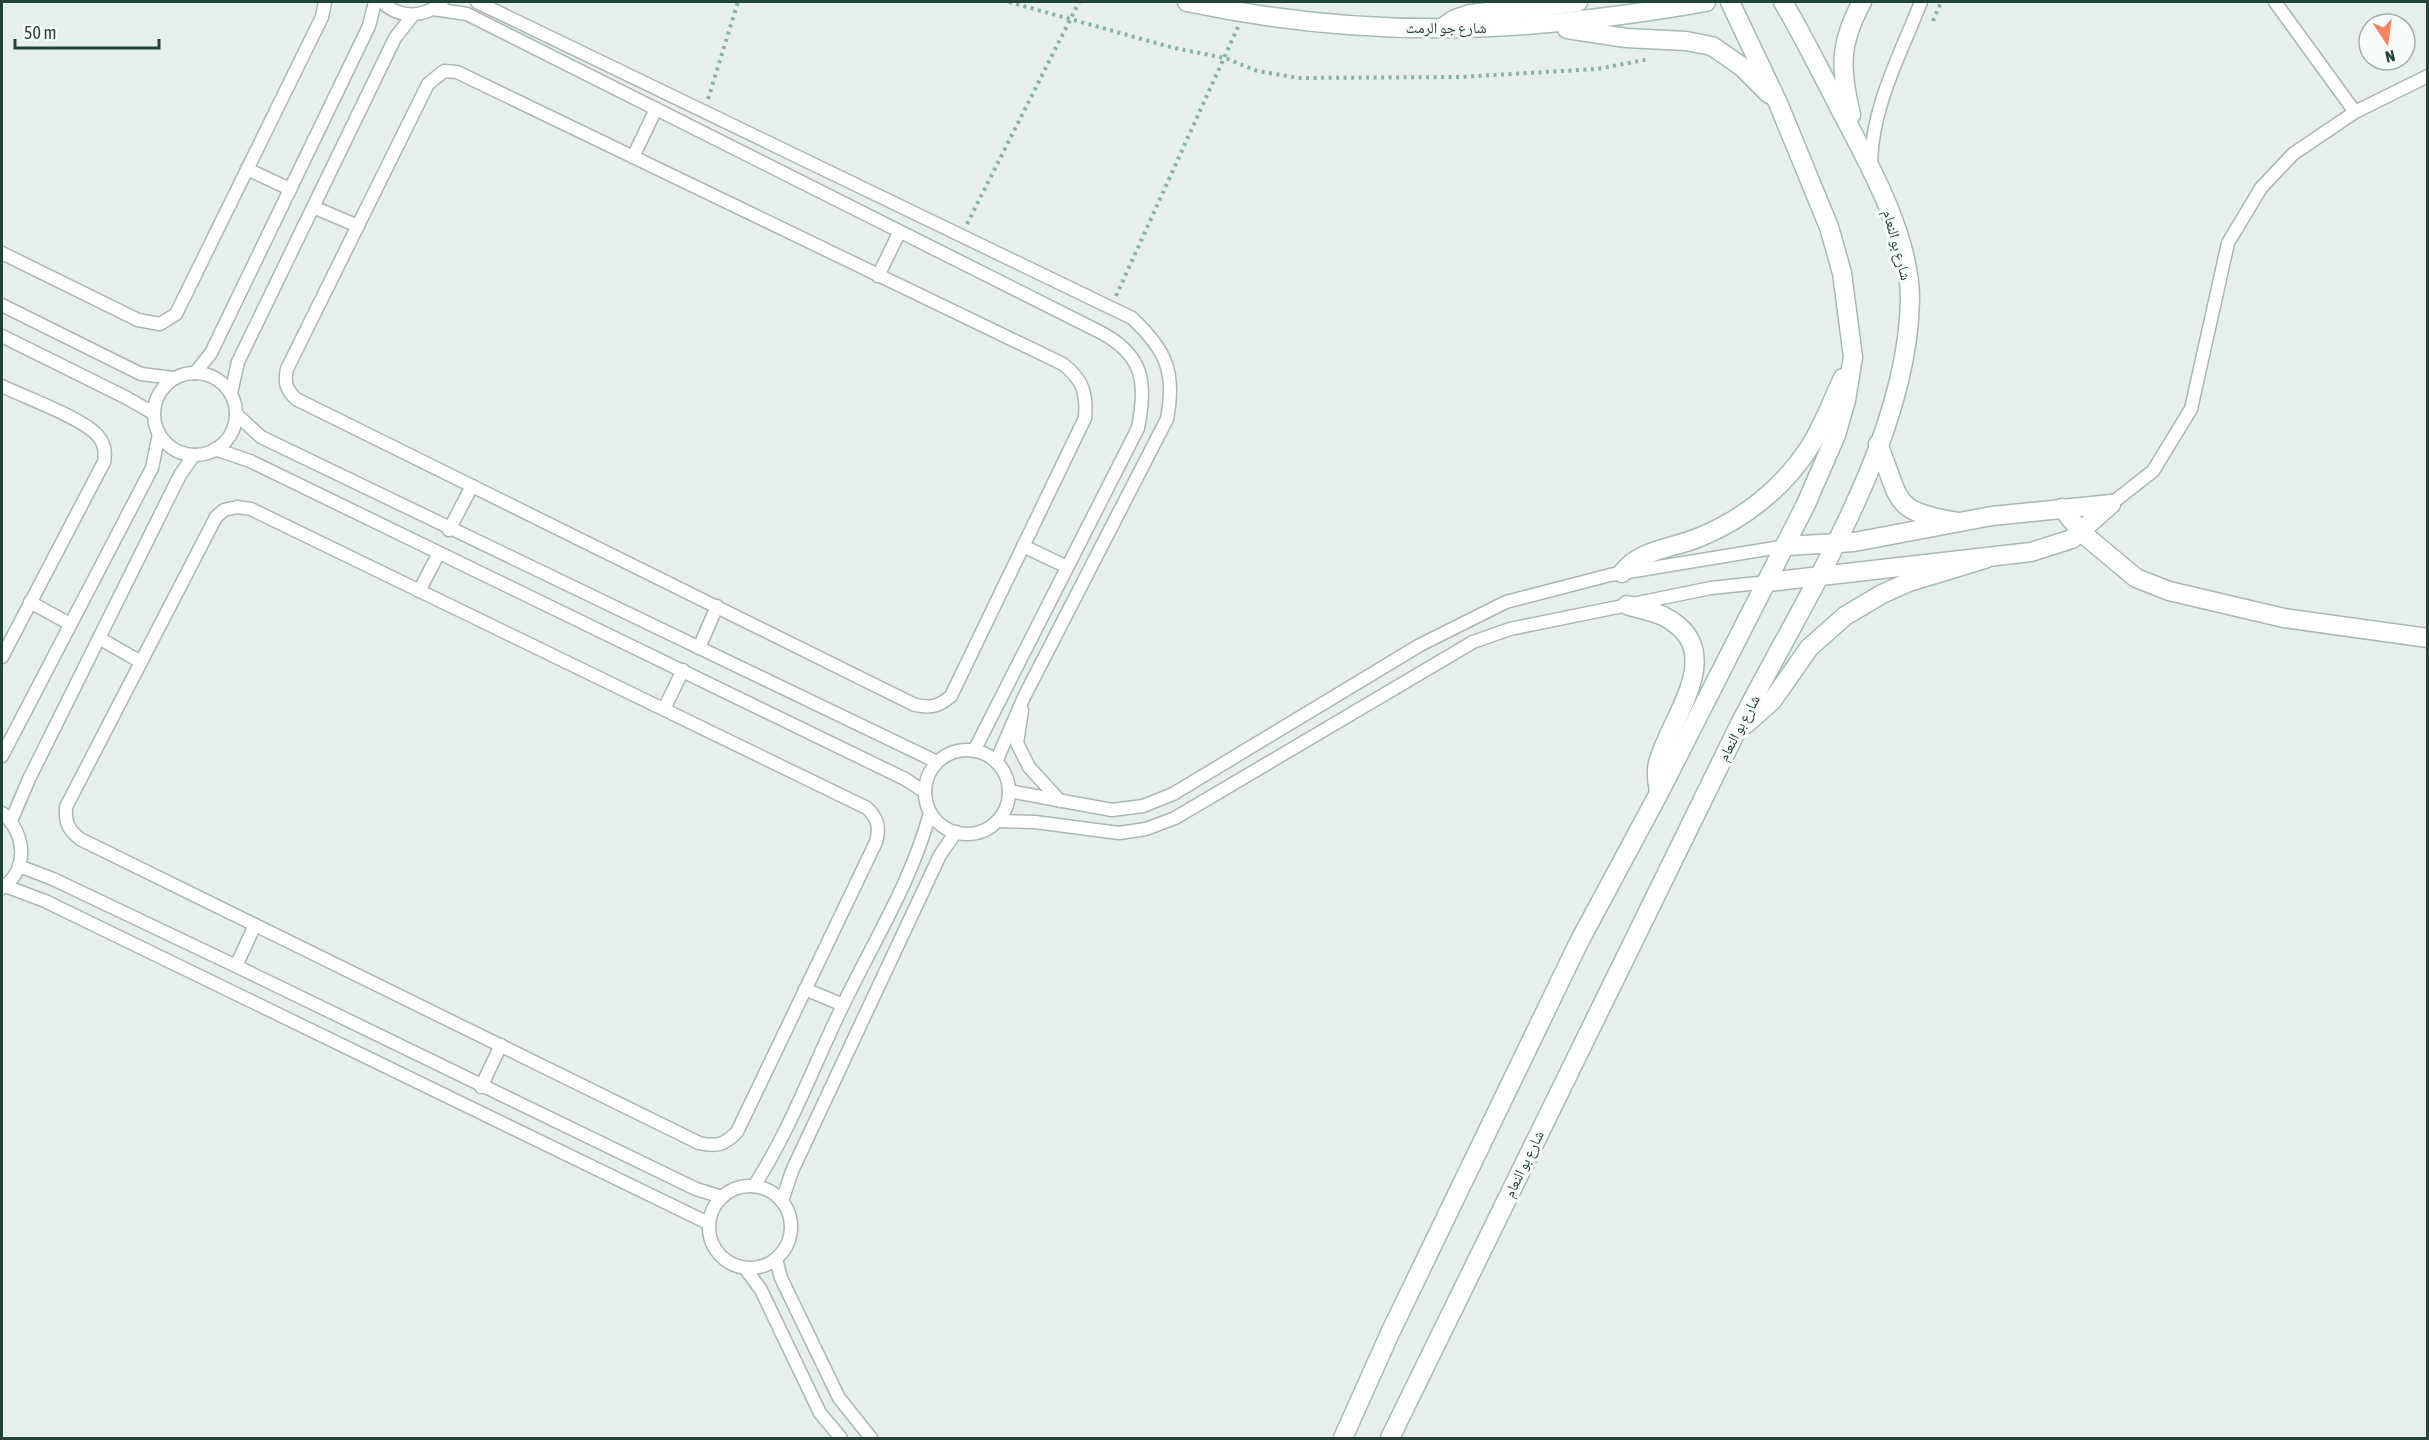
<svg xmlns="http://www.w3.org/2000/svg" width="2429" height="1440" font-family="'Asap Condensed','Noto Naskh Arabic',sans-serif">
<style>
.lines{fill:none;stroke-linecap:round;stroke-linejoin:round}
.lane-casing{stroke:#a8b8b2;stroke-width:15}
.street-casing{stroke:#a8b8b2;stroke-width:21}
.secondary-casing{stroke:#a4bbb3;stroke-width:21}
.path{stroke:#86b3a5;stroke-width:4;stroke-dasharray:3 4.5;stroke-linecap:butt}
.lane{stroke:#fff;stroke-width:12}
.street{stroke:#fff;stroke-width:18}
.secondary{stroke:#fff;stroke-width:18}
.labels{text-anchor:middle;stroke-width:6;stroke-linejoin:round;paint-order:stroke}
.street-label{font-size:15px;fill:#24423a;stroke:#f7fbf9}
</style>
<rect width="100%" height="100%" fill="#e6efeb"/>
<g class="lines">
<defs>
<g id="lane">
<path d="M382 2C400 19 424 18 442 2"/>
<path d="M477 2 1132 318C1166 350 1176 372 1167 419L1024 697 996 762"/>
<path d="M433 9 467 14 1100 332C1144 355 1147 383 1138 428L974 751"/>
<path d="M444 71 457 72 1063 364C1083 380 1087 393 1085 418L951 696C938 707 931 708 915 705L296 399C286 389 284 383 287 369L428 84Z"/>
<polyline points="2355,112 2428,76"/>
<polyline points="633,157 656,109"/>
<path d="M1871 163C1872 106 1901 53 1921 2"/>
<polyline points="247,169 290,189"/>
<polyline points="313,207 358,226"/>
<polyline points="2,253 138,320 160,324 176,314 322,17 325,2"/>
<polyline points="878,276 899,233"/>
<polyline points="2,305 141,374 174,378"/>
<polyline points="2,336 127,398 153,413"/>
<circle cx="195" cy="414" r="41"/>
<polyline points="195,373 211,353 369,26 375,2"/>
<path d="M2 386C24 397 83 418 98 436 105 444 106 452 104 462L2 657"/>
<polyline points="231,393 238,362 395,38 413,15"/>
<polyline points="236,414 261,437 937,762"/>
<polyline points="215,449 250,461 905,779 925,792"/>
<polyline points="2111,504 2153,471 2191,409 2228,243 2261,188 2293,154 2355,112 2275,2"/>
<path d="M237 507 251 509 867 808C878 819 880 827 876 842L737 1132C724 1145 717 1147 699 1143L80 839C68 829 65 823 66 807L216 517 224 510Z"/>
<polyline points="449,530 472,486"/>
<polyline points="1023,546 1067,567"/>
<polyline points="419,591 439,553"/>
<polyline points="30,602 70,624"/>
<polyline points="99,638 141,662"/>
<polyline points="699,648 717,606"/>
<polyline points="664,709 683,670"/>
<polyline points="1022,710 1017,743 1029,767 1060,801"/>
<circle cx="967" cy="792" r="42"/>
<polyline points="2,756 152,468 159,434"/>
<polyline points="1009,791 1112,810 1143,806 1173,794 1420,645 1506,602 1610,575 1786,546"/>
<path d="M2 813C25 832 30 869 2 888"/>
<polyline points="11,821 29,779 180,475 194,455"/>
<polyline points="997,821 1035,822 1119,833 1146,829 1175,818 1473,642 1510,629 1711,588 1768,582"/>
<polyline points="19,866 53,879 236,966 696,1189 722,1197"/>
<polyline points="5,886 45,901 708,1223"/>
<polyline points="236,966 255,925"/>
<polyline points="805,989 843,1005"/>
<polyline points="481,1087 501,1045"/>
<path d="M754 1186C791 1129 814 1064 844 1003 874 941 912 880 930 813"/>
<circle cx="750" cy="1227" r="41"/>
<polyline points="782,1201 792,1171 940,855 956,832"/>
<polyline points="776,1259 781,1278 839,1398 871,1438"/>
<polyline points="745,1268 761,1290 820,1413 841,1438"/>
</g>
<g id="street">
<polyline points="2062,508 2081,532 2136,578 2169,591 2284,618 2428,638"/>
<polyline points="1786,546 1854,542 1992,516 2111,504"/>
<polyline points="1768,582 2031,552 2072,539 2111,504"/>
</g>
<g id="secondary">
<path d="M1187 2C1368 40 1525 34 1706 2"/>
<polyline points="1442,28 1455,19 1470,14 1578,2"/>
<polyline points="1567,29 1626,38 1686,41 1712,46 1741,66 1769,94"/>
<path d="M1851 115C1840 68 1839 44 1862 2"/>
<path d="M1878 444C1902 502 1890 511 1958 522"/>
<path d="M1622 573C1642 548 1672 549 1700 537 1744 519 1783 488 1809 448 1823 427 1832 401 1843 378"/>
<path d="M1627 605C1639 609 1652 611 1663 616 1731 650 1670 717 1658 763 1656 772 1657 782 1659 791"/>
<polyline points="1746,724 1772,701 1809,648 1845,616 1882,594 1909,582 1985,559"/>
<polyline points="1343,1438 1390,1333 1579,942 1659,793 1806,504 1836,435 1846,400 1853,357 1842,273 1829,227 1778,103 1730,2"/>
<path d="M1390 1438C1504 1205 1617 971 1733 738 1797 608 1908 448 1910 299 1910 236 1868 162 1839 107 1821 72 1803 36 1783 2"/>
</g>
</defs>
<use href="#lane" class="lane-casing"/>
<use href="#street" class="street-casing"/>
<use href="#secondary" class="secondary-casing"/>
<g class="path">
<polyline points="1009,2 1174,48 1225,58 1257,71 1298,78 1460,77 1597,69 1650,59"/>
<polyline points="1933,21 1941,2"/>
<polyline points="708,99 738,2"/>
<polyline points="967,224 1079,2"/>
<polyline points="1116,296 1238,27"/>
</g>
<use href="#lane" class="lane"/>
<use href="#street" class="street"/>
<use href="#secondary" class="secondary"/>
</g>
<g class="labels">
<g class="street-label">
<text x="1446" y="33">شارع جو الرمث</text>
<text transform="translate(1897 245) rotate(75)" y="5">شارع بو النعام</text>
<text transform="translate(1739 728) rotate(-62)" y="5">شارع بو النعام</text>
<text transform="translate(1524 1164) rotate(-64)" y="5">شارع بو النعام</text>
</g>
</g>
<rect width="2429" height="1440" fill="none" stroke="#24423a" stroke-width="6"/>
<g transform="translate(2387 42) rotate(167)"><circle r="28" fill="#f7fbf9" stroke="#a3b1ad" stroke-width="1.5"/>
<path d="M0-4.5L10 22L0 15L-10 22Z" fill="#f4845f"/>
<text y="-9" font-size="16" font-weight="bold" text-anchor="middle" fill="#24423a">N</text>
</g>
<path d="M15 39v9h144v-9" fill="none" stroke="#24423a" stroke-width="3"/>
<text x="24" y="39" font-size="18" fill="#24423a" stroke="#f7fbf9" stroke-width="4.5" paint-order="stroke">50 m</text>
</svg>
